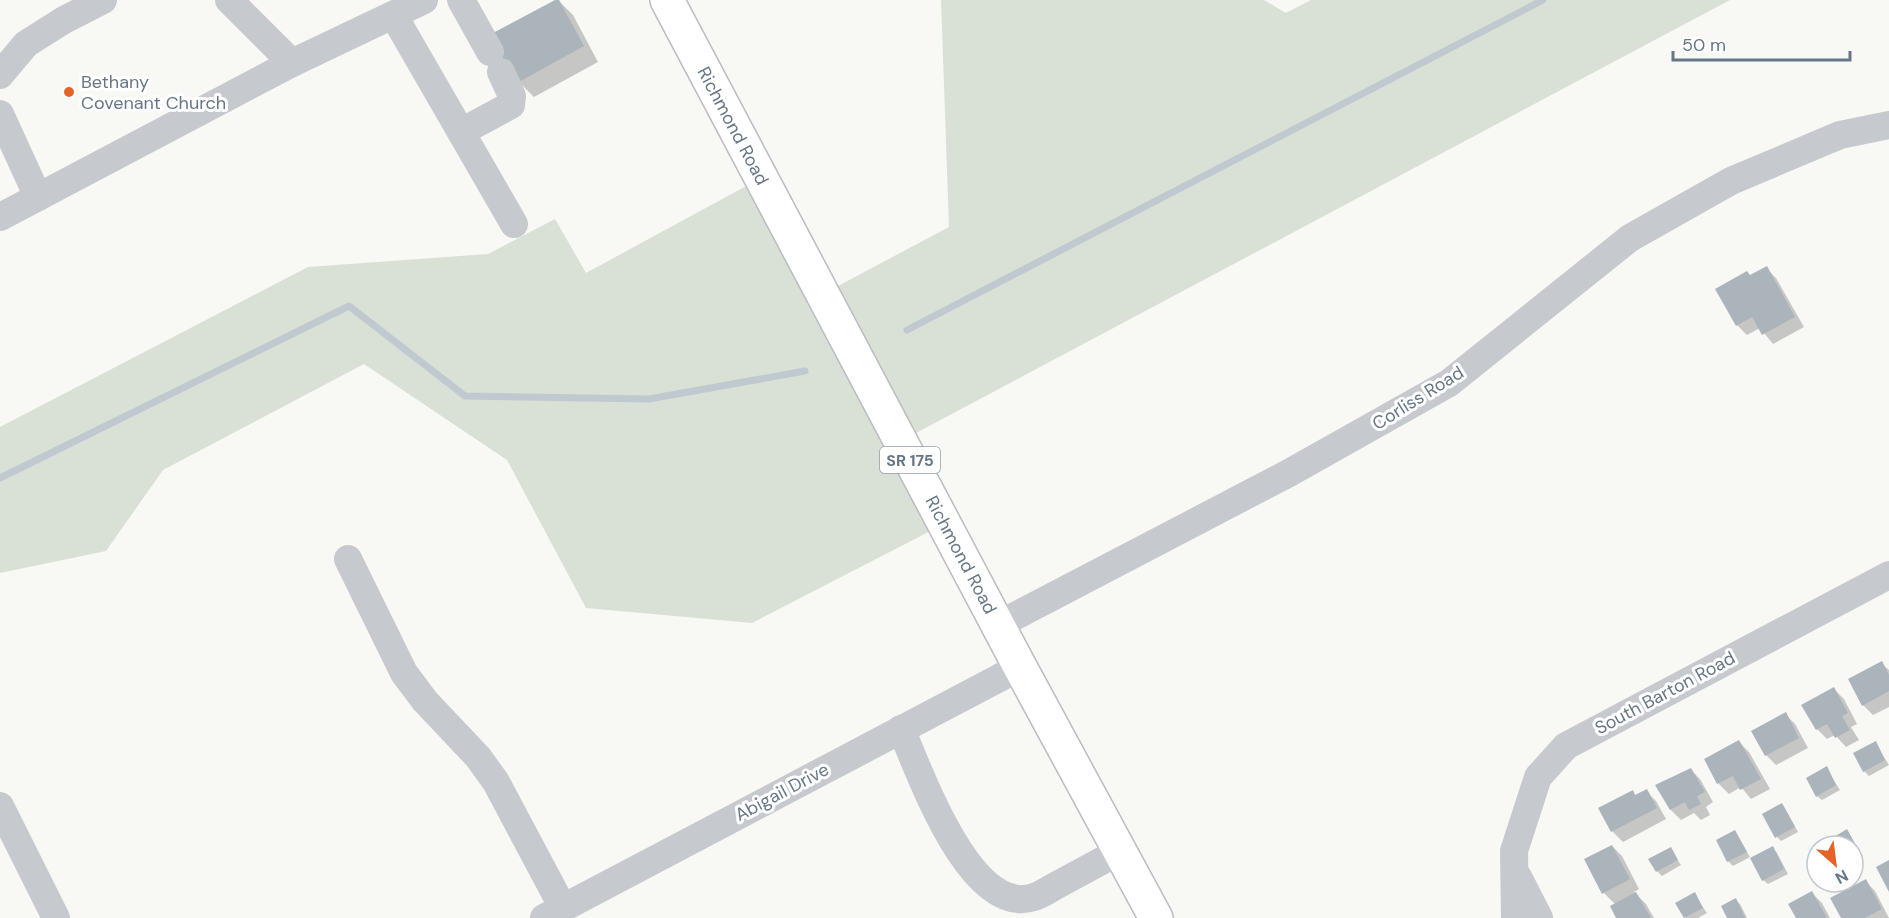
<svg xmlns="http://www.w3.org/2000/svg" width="1889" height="918" font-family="'DM Sans',sans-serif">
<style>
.green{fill:#d9e0d6}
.shadow{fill:#0003}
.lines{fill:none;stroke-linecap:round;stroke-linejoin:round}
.stream{stroke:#c0c9cf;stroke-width:7}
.building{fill:#acb4bb}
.major-casing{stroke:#b9bdc1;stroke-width:36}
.minor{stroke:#c6c9cd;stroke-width:28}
.major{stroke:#fff;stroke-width:33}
.poi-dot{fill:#e66227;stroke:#fff;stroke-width:2}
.labels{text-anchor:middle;stroke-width:6;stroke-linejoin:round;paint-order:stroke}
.shield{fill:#fff;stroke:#949fab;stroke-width:1.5}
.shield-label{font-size:16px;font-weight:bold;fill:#667687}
.poi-label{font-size:18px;fill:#667687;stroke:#fff;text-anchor:start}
.street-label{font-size:18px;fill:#667687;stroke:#fff}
</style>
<rect width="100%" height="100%" fill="#f8f8f5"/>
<polygon class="green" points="941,0 1264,0 1286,13 1311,0 1730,0 901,441 944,524 752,623 586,608 507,460 364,364 163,470 106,551 0,573 0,427 308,267 488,254 555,219 586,273 761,178 823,294 949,227"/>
<g class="shadow">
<polygon points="558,0 573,15 598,62 534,97 521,84 495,75"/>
<polygon points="1766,268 1776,278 1804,327 1773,344 1760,328 1747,335 1737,325 1751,276"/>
<polygon points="1881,663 1889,670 1889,707 1873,715 1863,705"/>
<polygon points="1834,689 1844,699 1857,724 1851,727 1859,740 1846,747 1835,735 1827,739 1817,729"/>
<polygon points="1785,714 1795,724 1808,748 1776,765 1766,755"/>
<polygon points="1739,742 1749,752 1770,789 1751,799 1741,787 1729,794 1719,784 1706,760"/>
<polygon points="1875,743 1889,765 1869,776 1864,771"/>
<polygon points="1826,768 1840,790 1822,800 1817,796"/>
<polygon points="1690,769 1700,779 1713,802 1706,807 1710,815 1701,820 1694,813 1681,820 1671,810 1658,786"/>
<polygon points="1646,791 1656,801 1666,819 1623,842 1613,832 1600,809 1632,792 1636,796"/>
<polygon points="1782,805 1786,810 1798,832 1781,841 1777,837"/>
<polygon points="1847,831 1863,856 1853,861 1853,846 1834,846"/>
<polygon points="1735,832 1750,857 1733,866 1728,861"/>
<polygon points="1612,846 1622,856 1639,889 1634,892 1646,904 1654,918 1618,918 1616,905 1604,893"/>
<polygon points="1773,848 1777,853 1788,874 1768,884 1763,880"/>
<polygon points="1670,849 1681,865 1662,876 1657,871"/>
<polygon points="1865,881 1875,891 1889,918 1843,918"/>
<polygon points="1812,893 1822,903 1830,918 1798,918"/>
<polygon points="1694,894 1707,913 1698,918 1686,918 1677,904"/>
<polygon points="1735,900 1740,904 1747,918 1729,918"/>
</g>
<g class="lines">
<g class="stream">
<polyline points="907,330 1543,0"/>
<polyline points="0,478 349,306 465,396 649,399 805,371"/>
</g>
</g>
<g class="building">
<polygon points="555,0 559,0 584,46 517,83 494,76 483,56 491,34"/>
<polygon points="1767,266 1795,317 1762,335 1752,317 1736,326 1715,289 1747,271 1750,275"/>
<polygon points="1882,661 1889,675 1889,691 1862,706 1848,679"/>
<polygon points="1834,687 1848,713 1842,716 1850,730 1835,738 1827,724 1816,730 1801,705"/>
<polygon points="1786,712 1799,738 1765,756 1751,731"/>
<polygon points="1739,740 1761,779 1740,790 1733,776 1717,784 1704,759"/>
<polygon points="1876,741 1885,760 1863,772 1853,753"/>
<polygon points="1827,766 1836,785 1816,797 1806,778"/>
<polygon points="1691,768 1705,792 1697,796 1701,804 1689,810 1685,802 1670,810 1655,785"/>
<polygon points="1647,789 1657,808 1611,832 1598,808 1633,790 1635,795"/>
<polygon points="1782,803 1795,827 1775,838 1762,814"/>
<polygon points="1847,829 1859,851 1853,854 1853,846 1832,846 1829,840"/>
<polygon points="1735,830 1747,852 1727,862 1716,840"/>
<polygon points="1612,845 1630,879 1602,894 1584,859"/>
<polygon points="1773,846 1784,869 1762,881 1750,858"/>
<polygon points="1671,847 1678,860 1656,872 1648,859"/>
<polygon points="1889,860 1889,892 1876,867"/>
<polygon points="1866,879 1882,909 1865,918 1841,918 1830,898"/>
<polygon points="1812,891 1827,918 1796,918 1788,904"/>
<polygon points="1636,892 1651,918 1616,918 1610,906"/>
<polygon points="1695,892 1703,908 1684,918 1675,903"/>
<polygon points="1736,898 1745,918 1727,918 1721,906"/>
</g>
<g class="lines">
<defs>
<polyline id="major" points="667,0 1020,667 1156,918"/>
</defs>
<use href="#major" class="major-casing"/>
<g class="minor">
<polyline points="229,0 292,63"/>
<polyline points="461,0 490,52"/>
<polyline points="394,16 514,224"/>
<polyline points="0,75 26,44 64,20 103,0"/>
<polyline points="0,114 38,197"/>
<polyline points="461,132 511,105 512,96 501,72"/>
<polyline points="0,217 292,63 424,0"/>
<polyline points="348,559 404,673 425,701 478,757 496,782 563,908"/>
<polyline points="998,625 1289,473 1449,383 1630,238 1731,181 1840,135 1889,125"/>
<path d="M901 729C920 772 970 918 1034 897 1043 894 1051 888 1059 884 1079 873 1100 862 1120 851"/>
<polyline points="0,806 56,918"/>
<polyline points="1518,877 1539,918"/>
<polyline points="544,918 1020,667"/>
<polyline points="1515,918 1514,851 1538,777 1566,746 1889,575"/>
</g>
<use href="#major" class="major"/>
</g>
<circle class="poi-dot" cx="69" cy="92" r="6"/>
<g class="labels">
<rect class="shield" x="880" y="447" width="60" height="26" rx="4.5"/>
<g class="shield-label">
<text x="910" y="466">SR 175</text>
</g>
<g class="poi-label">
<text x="81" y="88">Bethany<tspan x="81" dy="21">Covenant Church</tspan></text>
</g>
<g class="street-label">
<text transform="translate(733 126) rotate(62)" y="6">Richmond Road</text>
<text transform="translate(1418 398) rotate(-32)" y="6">Corliss Road</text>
<text transform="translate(961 555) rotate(62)" y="6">Richmond Road</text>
<text transform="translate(1665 693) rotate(-28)" y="6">South Barton Road</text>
<text transform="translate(782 792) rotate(-28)" y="6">Abigail Drive</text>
</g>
</g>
<g transform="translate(1835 864) rotate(152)"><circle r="28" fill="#ffffff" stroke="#c2c8cf" stroke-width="1.5"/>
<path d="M0-4.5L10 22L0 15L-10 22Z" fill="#e66227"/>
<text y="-9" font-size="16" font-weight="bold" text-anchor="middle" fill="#667687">N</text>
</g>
<path d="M1673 51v9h177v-9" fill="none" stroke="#667687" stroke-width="3"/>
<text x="1682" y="51" font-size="18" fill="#667687" stroke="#ffffff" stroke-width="4.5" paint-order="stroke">50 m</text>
</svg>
